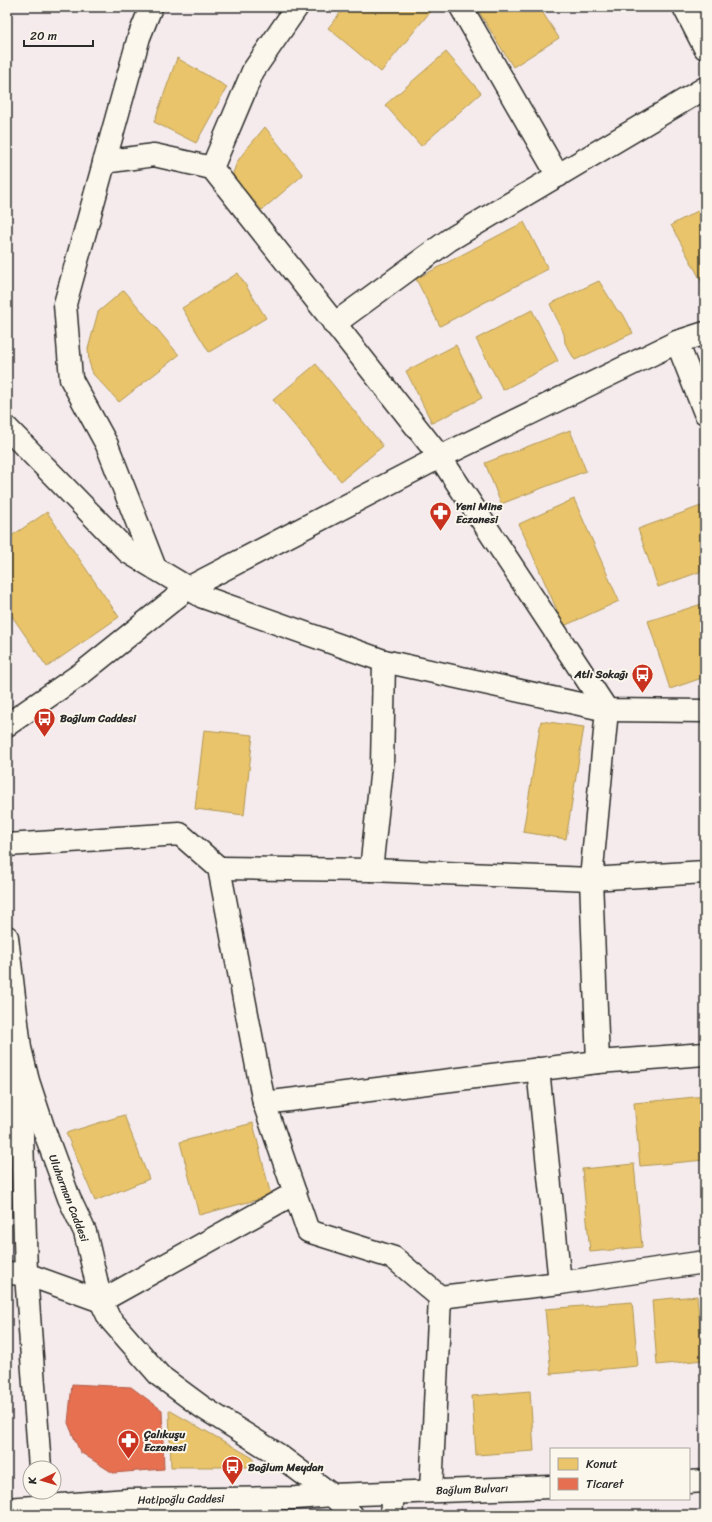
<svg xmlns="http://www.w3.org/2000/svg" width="712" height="1522" font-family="Sriracha,sans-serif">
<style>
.homes{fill:#e9c46a;stroke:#b09657}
.shops{fill:#e76f51;stroke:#af5b46}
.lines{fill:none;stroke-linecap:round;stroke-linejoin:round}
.street-casing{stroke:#2b2b2b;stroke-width:25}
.secondary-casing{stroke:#2b2b2b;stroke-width:25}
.street{stroke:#fbf7ec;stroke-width:22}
.secondary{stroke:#fbf7ec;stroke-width:22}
.labels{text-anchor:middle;stroke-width:4;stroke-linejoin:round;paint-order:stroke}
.poi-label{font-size:11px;font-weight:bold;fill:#2b2b2b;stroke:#fbf7ec;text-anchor:start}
.street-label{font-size:11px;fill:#2b2b2b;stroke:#fbf7ec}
</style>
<rect width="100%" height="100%" fill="#f5ebec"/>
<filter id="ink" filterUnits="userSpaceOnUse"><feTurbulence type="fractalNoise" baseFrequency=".025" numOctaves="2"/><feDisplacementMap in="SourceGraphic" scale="8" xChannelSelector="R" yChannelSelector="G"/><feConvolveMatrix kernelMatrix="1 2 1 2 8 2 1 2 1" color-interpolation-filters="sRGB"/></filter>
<g filter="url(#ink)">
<g class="homes">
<polygon points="345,7 434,7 381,72 328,28"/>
<polygon points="476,7 539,7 559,38 513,67"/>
<polygon points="446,52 481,93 421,146 385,105"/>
<polygon points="177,58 227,87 196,143 154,122"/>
<polygon points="265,127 303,175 262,210 234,178 233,173 237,162 245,151"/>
<polygon points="705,207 705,288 671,225"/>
<polygon points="524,222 548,269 440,326 416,279"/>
<polygon points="238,273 266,318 209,352 182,308"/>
<polygon points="599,281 617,310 623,314 633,333 575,360 565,343 564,334 550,304"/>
<polygon points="124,290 179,355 119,402 93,374 89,362 88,349 98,312"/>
<polygon points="532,310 558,361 503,390 476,339"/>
<polygon points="456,345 482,398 432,423 406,371"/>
<polygon points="316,364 383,446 341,481 273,400"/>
<polygon points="570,430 586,471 501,504 485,463"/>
<polygon points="574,499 619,601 564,626 519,524"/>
<polygon points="701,506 705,517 705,570 658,587 638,529"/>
<polygon points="47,512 119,617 47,667 7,609 7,539"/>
<polygon points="705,603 705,677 670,689 648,621"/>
<polygon points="541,721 584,727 566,839 523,832"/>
<polygon points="204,730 253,735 244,815 195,809"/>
<polygon points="705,1096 705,1160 640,1166 634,1103"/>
<polygon points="124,1115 149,1179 95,1201 66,1133"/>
<polygon points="253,1123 271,1196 199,1215 180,1142"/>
<polygon points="634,1164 642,1247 590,1252 582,1169"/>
<polygon points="697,1296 703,1360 657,1365 652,1300"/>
<polygon points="632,1302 638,1366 551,1374 545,1309"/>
<polygon points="530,1391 534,1451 476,1455 472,1396"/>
<polygon points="169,1410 253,1458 254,1467 171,1467"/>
</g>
<polygon class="shops" points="72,1384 131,1387 162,1410 164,1469 113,1473 80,1452 68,1423"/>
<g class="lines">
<defs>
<g id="street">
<polyline points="297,7 253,71 212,168 440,457 607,710 591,879 598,1062"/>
<polyline points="461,7 558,176"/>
<polyline points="684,7 705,48"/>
<polyline points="104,162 154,155 212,168"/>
<polyline points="334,324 449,240 705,88"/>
<polyline points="677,342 705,413"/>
<polyline points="7,725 82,673 188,588 440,457 677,342 705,333"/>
<polyline points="7,845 180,834 219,868 264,1103 308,1231 394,1258 440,1297 431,1491"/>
<polyline points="219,868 371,870 591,879 705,872"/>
<polyline points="371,870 382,767 384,661"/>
<polyline points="20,1066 26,1274 40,1468"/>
<polyline points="538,1069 560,1283"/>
<polyline points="264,1103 598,1062 705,1054"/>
<polyline points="7,1273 26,1274 101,1301 295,1193"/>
<polyline points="440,1297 560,1283 705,1262"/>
<polyline points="7,1509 128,1500 296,1498 332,1495"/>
</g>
<g id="secondary">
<polyline points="151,7 139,37 65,304 71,379 107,445 155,568"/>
<polyline points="7,428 128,552 203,597 384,661 607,710 705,711"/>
<polyline points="7,937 20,1048 28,1081 44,1130 69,1198 85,1232 101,1301 109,1318 160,1376 202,1407 277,1454 332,1495 352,1515"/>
<polyline points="689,1482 705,1481"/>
<polyline points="332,1495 551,1487"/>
<polyline points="391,1515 393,1493"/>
</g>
</defs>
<use href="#street" class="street-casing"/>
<use href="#secondary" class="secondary-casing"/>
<use href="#street" class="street"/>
<use href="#secondary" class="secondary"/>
</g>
</g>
<defs>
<symbol id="pharmacy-pin" viewBox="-11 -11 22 30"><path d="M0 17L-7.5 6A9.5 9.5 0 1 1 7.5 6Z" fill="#c8321e" stroke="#fbf7ec"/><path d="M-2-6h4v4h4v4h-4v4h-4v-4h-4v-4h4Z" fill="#fff"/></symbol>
<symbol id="bus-pin" viewBox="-11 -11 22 30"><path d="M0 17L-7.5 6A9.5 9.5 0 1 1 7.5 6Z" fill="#c8321e" stroke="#fbf7ec"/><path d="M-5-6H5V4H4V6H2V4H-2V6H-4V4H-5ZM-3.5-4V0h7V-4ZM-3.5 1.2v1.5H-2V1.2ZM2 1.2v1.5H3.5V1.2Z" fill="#fff"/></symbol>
</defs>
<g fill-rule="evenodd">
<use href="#pharmacy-pin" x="428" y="500" width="25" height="34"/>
<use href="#bus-pin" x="630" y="662" width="25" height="34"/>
<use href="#bus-pin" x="32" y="706" width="25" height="34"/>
<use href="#pharmacy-pin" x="116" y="1428" width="25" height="34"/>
<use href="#bus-pin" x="220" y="1454" width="25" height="34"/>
</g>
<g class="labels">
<g class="poi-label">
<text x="456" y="510">Yeni Mine<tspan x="456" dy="13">Eczanesi</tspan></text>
<text x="628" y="678" text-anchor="end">Atlı Sokağı</text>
<text x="60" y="722">Bağlum Caddesi</text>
<text x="144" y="1438">Çalıkuşu<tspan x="144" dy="13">Eczanesi</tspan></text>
<text x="248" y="1471">Bağlum Meydan</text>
</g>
<g class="street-label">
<text transform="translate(69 1198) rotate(69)" y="4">Uluharman Caddesi</text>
<text transform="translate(472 1489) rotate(-2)" y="4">Bağlum Bulvarı</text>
<text transform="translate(181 1499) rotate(-1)" y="4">Hatipoğlu Caddesi</text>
</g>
</g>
<rect width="712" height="1522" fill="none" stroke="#fbf7ec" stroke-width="24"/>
<rect x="12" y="12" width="688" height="1498" fill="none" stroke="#2b2b2b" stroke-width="1.5" filter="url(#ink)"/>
<rect x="550" y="1448" width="140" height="52" fill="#fbf7ec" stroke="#a8a59f"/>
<rect x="558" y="1458" width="20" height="12" fill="#e9c46a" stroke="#a8a59f"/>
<text x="586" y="1468" font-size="12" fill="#2b2b2b">Konut</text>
<rect x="558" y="1478" width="20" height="12" fill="#e76f51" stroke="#a8a59f"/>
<text x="586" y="1488" font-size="12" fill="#2b2b2b">Ticaret</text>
<g transform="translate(42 1480) rotate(265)"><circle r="19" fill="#fbf7ec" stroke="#a8a59f"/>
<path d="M0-3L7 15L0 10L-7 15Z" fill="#c8321e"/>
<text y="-6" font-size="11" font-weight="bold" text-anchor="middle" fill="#2b2b2b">K</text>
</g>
<path d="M24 40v6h69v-6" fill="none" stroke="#2b2b2b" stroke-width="2"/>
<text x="30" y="40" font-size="12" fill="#2b2b2b" stroke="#fbf7ec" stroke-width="3" paint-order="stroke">20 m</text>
</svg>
